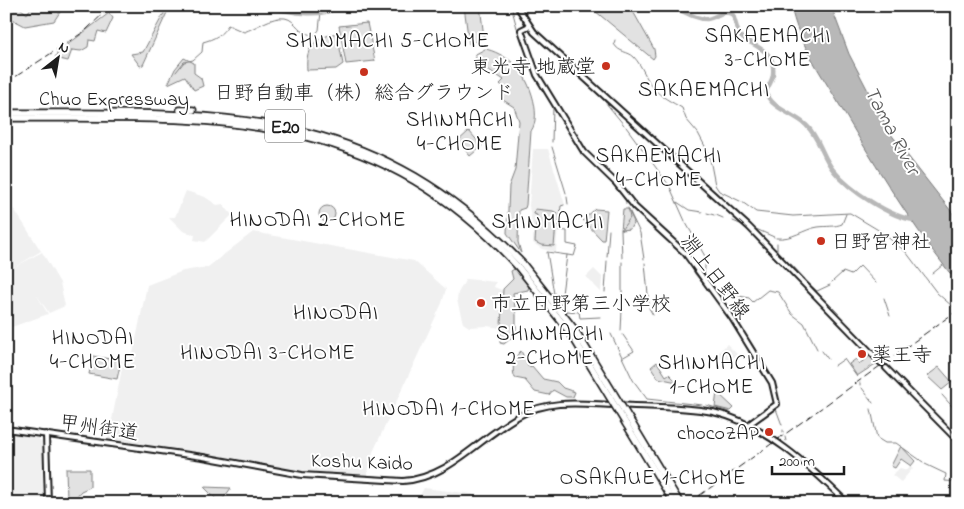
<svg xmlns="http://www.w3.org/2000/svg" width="964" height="509" font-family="'Indie Flower','Klee One',sans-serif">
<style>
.built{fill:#f0f0f0}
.green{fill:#e2e2e2;stroke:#7f7f7f}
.water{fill:#b8b8b8;stroke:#7a7a7a}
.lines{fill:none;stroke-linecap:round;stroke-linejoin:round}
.stream{stroke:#7a7a7a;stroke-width:1}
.river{stroke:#b8b8b8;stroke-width:4.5}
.secondary-casing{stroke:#1c1c1c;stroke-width:8}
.highway-casing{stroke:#1c1c1c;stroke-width:9}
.secondary{stroke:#fff;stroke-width:4}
.highway{stroke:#fff;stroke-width:5.5}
.rail{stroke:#1c1c1c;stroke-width:1;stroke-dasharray:8 4;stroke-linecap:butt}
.highway-bridge-casing{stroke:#1c1c1c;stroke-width:9;stroke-linecap:butt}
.highway-bridge{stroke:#fff;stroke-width:5.5}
.poi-dot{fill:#c8321e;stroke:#fff;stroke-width:2}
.labels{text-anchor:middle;stroke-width:4;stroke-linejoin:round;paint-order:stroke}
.shield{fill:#fff;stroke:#606060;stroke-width:1}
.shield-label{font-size:19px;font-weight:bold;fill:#1c1c1c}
.poi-label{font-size:20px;fill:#1c1c1c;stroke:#fff;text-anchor:start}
.street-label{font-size:20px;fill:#1c1c1c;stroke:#fff}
.neighbourhood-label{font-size:21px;letter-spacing:1px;fill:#1c1c1c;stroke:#fff}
.water-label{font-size:21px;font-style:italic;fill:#5a5a5a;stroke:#fff}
.quarter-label{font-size:22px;letter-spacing:1px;fill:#1c1c1c;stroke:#fff}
</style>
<rect width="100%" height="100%" fill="#fff"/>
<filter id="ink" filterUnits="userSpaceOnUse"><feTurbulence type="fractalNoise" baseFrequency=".02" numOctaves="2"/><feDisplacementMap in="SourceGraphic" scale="10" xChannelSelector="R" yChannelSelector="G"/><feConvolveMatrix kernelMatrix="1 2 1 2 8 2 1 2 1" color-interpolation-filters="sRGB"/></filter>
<g filter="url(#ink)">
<g class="built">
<polygon points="533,149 548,149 565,205 561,206 559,213 556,252 542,249 533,243 533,229 529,206"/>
<polygon points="186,191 205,197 217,205 223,204 232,215 205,242 194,240 195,235 183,231 169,217 175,217"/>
<polygon points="9,208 14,209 41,251 7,272 6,209"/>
<polygon points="253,232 414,261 446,289 442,303 373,452 367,476 306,471 108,440 123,363 131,364 147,285 183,271 208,267"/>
<polygon points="42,252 60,283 65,306 49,313 36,294 48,314 6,329 6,272"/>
<polygon points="594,269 602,277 601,292 586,277"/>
<polygon points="466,279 496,282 494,287 504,291 501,328 487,326 469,327 463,323 457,300 458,293"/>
<polygon points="727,344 737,354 729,362 723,356 719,361 716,355"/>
<polygon points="6,433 39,437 39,440 42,441 43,503 6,503"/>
<polygon points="910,466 913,468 901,482 892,475 900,468 907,470"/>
<polygon points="424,488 473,494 473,503 416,503"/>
</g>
<g class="green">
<polygon points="6,6 18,6 27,14 32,6 52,6 54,9 64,6 54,21 25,26 6,16"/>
<polygon points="163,6 170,6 143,65 140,66 131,54 143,52 164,13"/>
<polygon points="464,6 480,6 484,37 469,44"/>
<polygon points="589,6 630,6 654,49 655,56 653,59"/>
<polygon points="109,13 113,18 106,33 98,31 95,41 89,40 88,47 81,51 72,50 68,61 55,58 58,52"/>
<polygon points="367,23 375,61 346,64 339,26"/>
<path d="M337 33 343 64 336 69 307 70C305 46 315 38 337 33Z"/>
<path d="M485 49C493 50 506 57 513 63 528 74 543 115 531 131L526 205 525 208 519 210 518 242 521 253 507 233 509 186 515 170 519 121 514 107 503 100V87L500 84 504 80 489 70H480L474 55Z"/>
<polygon points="184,58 194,63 194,73 201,78 203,86 194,90 185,76 168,84 175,69"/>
<polygon points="469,131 482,146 470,156 458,141"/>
<circle cx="327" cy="214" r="8"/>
<polygon points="535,209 553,211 557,213 554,246 541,245 535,242 537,215 534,214"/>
<polygon points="595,209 607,210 604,240 602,240 583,220"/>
<polygon points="623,209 628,209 634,222 630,229 621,230"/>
<polygon points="516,268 529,285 528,290 513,293 516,315 516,334 504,344 500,343 503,289 513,279 511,271"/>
<path d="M521 351 529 367 532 366 543 379 557 382 563 388 575 392 573 397H566L553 390 549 395 535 392 525 380 515 378C511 370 514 356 521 351Z"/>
<polygon points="93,356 121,361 117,379 89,374"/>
<polygon points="870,356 877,363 857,376 849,364 856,359 859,364"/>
<polygon points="657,362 666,376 669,374 677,382 658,378 651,367"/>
<polygon points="939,367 952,382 942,390 927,376"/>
<polygon points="717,392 734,408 731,411 715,407"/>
<polygon points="901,446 915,461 911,466 901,459 895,468 891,466"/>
<polygon points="66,469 90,469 90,487 81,491 74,499 67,499"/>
<polygon points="204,487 231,488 220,503"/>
</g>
<path class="water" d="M791 6H831L849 54 890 133 958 220V280L949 272C906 217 871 159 836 99 819 71 797 39 791 6Z"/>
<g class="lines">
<g class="stream">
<polyline points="511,6 517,28"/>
<polyline points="530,31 580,78"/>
<polyline points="520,33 538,81 569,132"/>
<path d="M615 40 614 44C619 53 628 51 634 57 643 67 646 79 653 88 661 97 672 102 682 108L686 119 698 133 709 154 715 185 719 191 742 202 756 212 793 216 850 213 880 231 906 252 937 293 952 306"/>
<path d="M176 72 184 62 193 60 202 52 203 42C214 39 222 35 228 25L244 32C256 28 272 16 285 18 297 20 298 35 315 35L319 30 321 12"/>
<polyline points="582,80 601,97 624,125"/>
<polyline points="626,127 668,184"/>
<polyline points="571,135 582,153 599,170"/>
<polyline points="552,142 553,107"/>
<polyline points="552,147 566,193"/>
<polyline points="601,172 629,202"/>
<polyline points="669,185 685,221"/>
<polyline points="567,197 568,204"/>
<polyline points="626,199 626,204"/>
<polyline points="677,202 689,210 702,212"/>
<polyline points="628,208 640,233 644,259"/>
<polyline points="636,210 655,228"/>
<polyline points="707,213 714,215"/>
<polyline points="716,215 723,218"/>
<polyline points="733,221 740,224"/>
<polyline points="686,223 706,258 704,276"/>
<polyline points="756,229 774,237"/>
<path d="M776 238C792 240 804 229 818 227 826 226 835 227 842 224L846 214"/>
<polyline points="777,243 777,252 788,262"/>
<polyline points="567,255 562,294 566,311 579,312 580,318 600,317"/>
<polyline points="607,257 609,230"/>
<polyline points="622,258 621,230 630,218 629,213"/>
<polyline points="688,260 695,274 718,302"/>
<polyline points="622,262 622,306"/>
<polyline points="645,263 649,305"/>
<polyline points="791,264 805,279"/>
<polyline points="932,274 943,265"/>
<polyline points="806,281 817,291 830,285"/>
<polyline points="832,282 843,272 851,275 860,266 876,283"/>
<polyline points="715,291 749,298 753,302 768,290 778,292 792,314 804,323 817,349"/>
<polyline points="605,292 607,261"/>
<polyline points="554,294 547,252 574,256 577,246 567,244 567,231 558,230 561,206 564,205"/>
<polyline points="884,298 890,316"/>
<polyline points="649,308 653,315"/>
<polyline points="729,317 766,377"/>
<polyline points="621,331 622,310"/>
<polyline points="611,334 633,380 647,399 702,405"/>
<polyline points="822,351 828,359"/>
<polyline points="622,358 634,351 623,335"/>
<polyline points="834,366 844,359 857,377"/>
<polyline points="860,383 860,385"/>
<polyline points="862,388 873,403"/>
<polyline points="942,395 958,413"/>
<polyline points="706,405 730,412"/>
<polyline points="776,409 782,425"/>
<polyline points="871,409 877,438 885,443 896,443 923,462"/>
<polyline points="783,430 783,432"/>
<polyline points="785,437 786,441"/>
<polyline points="925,464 946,474 945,481 958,482"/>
</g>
<g class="river">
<path d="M267 6C290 12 319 19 341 6"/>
<path d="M672 6C683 11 695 19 707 19 717 18 723 8 733 15L739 35C753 47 776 49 773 74 773 80 768 86 766 92 771 109 795 114 806 125 820 138 822 157 834 171 849 190 890 217 914 220"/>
</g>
<defs>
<g id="secondary">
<polyline points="517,6 534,32 749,227 881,363"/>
<polyline points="529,26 521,30 537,75 584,152 616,183 635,207 685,253 732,318 772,383 777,404 748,425"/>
<polyline points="886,368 958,441"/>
<path d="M6 429 203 457 302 475 403 481C452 477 480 436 521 415 551 399 582 404 614 405 646 407 681 406 713 412 763 423 811 467 847 503"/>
<polyline points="46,434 48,503"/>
</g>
<g id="highway">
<polyline points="180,110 193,110"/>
<path d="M6 113C215 114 366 99 523 264"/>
<path d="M6 118C208 119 370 103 519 268"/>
<polyline points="630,420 680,503"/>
<polyline points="626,424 674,503"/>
</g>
</defs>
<use href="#secondary" class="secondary-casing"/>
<use href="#highway" class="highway-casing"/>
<use href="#secondary" class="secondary"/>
<use href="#highway" class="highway"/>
<g class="rail">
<polyline points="6,83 85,31 111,6"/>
<polyline points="689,503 958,310"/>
</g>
<defs>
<g id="highway-bridge">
<polyline points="523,264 575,330 630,420"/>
<polyline points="519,268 571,334 626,424"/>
</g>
</defs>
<use href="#highway-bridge" class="highway-bridge-casing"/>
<use href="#highway-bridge" class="highway-bridge"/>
</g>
</g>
<g class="poi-dot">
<circle cx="606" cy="66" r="5"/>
<circle cx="364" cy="72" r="5"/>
<circle cx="821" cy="241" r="5"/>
<circle cx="481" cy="303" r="5"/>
<circle cx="862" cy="354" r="5"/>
<circle cx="769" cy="432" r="5"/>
</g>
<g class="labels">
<rect class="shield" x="265" y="109.5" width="40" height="33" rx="4"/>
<g class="shield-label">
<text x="285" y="133">E20</text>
</g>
<g class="poi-label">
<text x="596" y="73" text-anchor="end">東光寺 地蔵堂</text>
<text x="364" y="99" text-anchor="middle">日野自動車（株）総合グラウンド</text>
<text x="831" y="248">日野宮神社</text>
<text x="491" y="310">市立日野第三小学校</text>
<text x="872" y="361">薬王寺</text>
<text x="759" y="439" text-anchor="end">chocoZAP</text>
</g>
<g class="street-label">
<text x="114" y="105">Chuo Expressway</text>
<text transform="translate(716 276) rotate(53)" y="7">淵上日野線</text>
<text transform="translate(99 427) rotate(8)" y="7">甲州街道</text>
<text transform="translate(362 461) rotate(2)" y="7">Koshu Kaido</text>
</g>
<g class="neighbourhood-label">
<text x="768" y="42">SAKAEMACHI<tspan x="768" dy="24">3-CHOME</tspan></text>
<text x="388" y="47">SHINMACHI 5-CHOME</text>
<text x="460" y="126">SHINMACHI<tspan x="460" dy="24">4-CHOME</tspan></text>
<text x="659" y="162">SAKAEMACHI<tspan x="659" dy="24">4-CHOME</tspan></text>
<text x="318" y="226">HINODAI 2-CHOME</text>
<text x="550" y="340">SHINMACHI<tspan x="550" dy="24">2-CHOME</tspan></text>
<text x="93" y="344">HINODAI<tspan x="93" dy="24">4-CHOME</tspan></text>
<text x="268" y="359">HINODAI 3-CHOME</text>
<text x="712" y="369">SHINMACHI<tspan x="712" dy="24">1-CHOME</tspan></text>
<text x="449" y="415">HINODAI 1-CHOME</text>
<text x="653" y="484">OSAKAUE 1-CHOME</text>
</g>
<g class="water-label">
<text transform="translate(893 130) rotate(62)" y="7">Tama River</text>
</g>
<g class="quarter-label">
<text x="704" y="96">SAKAEMACHI</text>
<text x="548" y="228">SHINMACHI</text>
<text x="336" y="319">HINODAI</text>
</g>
</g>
<rect width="964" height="509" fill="none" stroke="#fff" stroke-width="25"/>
<rect x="12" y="12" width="939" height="484" fill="none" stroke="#1c1c1c" stroke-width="2" filter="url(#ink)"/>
<g transform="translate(58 58) rotate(31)" stroke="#ffffff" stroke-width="4" paint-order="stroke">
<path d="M0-4L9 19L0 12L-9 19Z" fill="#1c1c1c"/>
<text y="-8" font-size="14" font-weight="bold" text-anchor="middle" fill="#1c1c1c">N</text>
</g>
<path d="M772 466v8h72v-8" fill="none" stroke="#1c1c1c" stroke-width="2.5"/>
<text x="779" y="466" font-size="15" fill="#1c1c1c" stroke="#ffffff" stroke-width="4" paint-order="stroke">200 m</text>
</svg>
